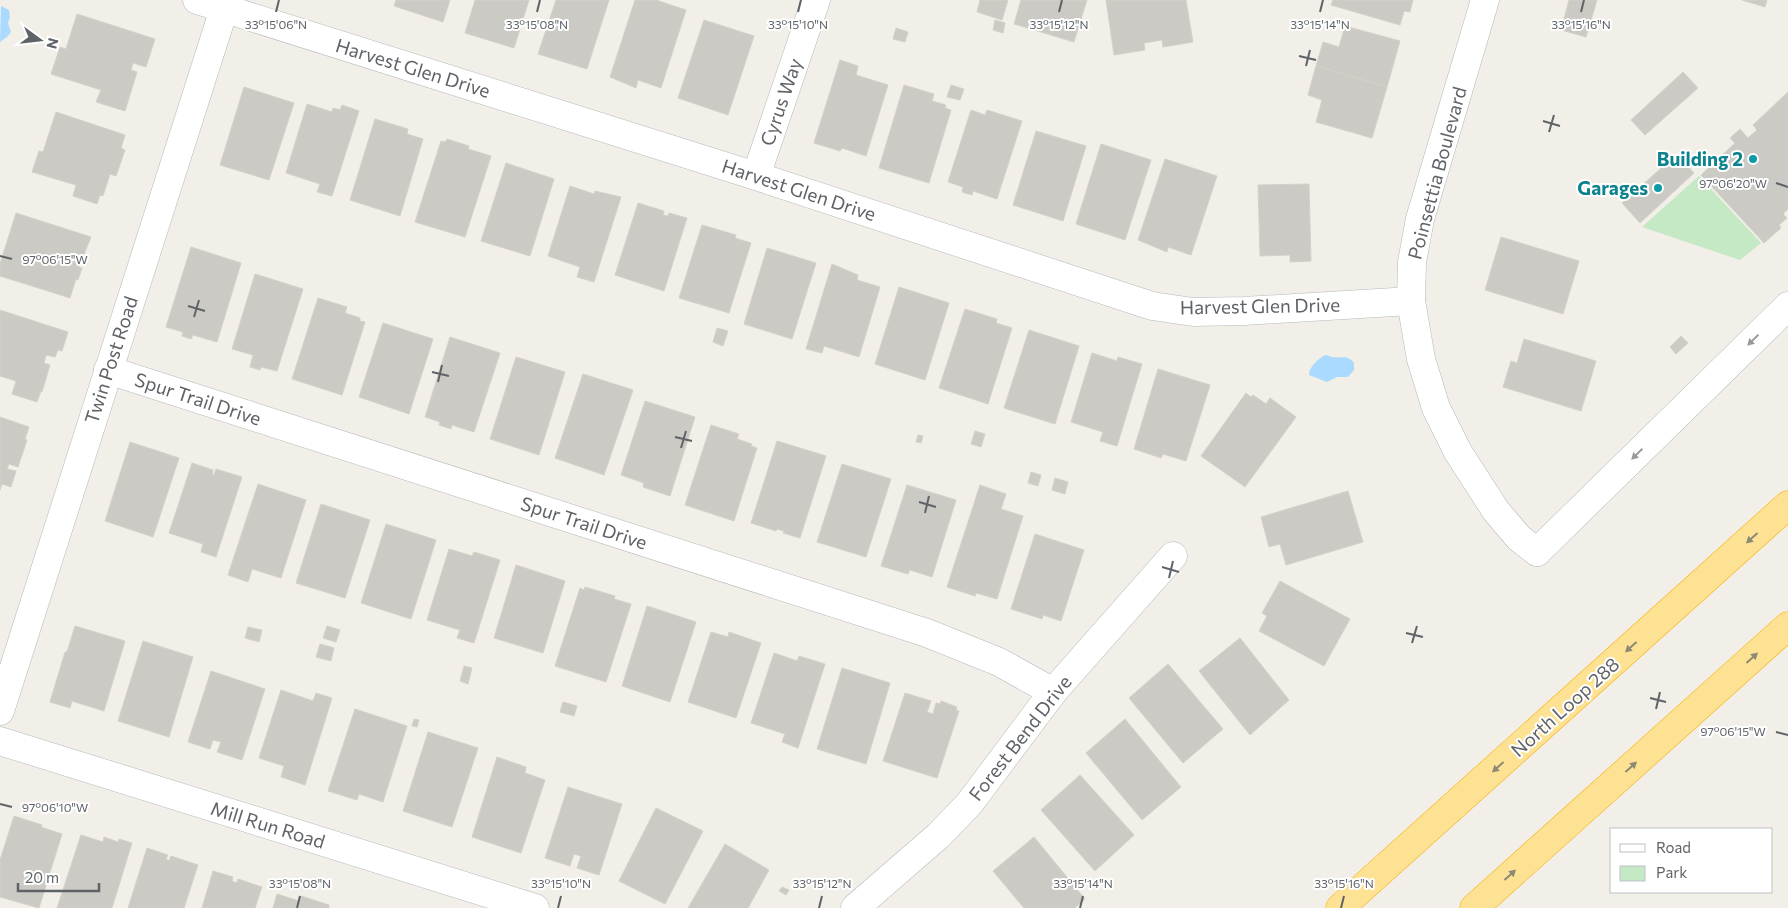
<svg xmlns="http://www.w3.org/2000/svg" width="1788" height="908" font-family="Commissioner,sans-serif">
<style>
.green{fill:#c5e8c5}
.water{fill:#aadaff}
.building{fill:#cccac5;stroke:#d6d1c6}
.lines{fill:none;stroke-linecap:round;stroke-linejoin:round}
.street-casing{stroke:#b5b8bc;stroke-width:29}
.secondary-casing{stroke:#b6babf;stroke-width:29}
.highway-casing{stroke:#f9ab00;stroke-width:29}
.street{stroke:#fff;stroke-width:28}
.secondary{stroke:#fff;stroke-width:28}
.highway{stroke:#fde293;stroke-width:28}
.oneway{fill:#979a9d}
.oneway2{fill:#8e8975}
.ticks{fill:none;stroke:#5f6368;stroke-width:2}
.culture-dot{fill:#0f9aa8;stroke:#fff;stroke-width:2}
.labels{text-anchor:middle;stroke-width:4;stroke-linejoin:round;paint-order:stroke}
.street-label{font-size:19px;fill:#5f6368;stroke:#fff}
.culture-label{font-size:19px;font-weight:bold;fill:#0d838f;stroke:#fff;text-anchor:end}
.ticks-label{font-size:12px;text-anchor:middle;fill:#5f6368;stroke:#fff;stroke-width:4;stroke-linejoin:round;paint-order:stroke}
</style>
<rect width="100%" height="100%" fill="#f1efe8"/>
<polygon class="green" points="1699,176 1761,243 1740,260 1642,227"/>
<g class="water">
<polygon points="1,6 9,10 10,17 8,23 11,32 8,36 0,42"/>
<path d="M1325 355C1328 355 1330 357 1333 357 1342 359 1347 354 1354 363V370L1348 377H1337L1327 382 1309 375C1309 367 1318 359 1325 355Z"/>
</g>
<g class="building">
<polygon points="396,0 450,0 443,22 394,6"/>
<polygon points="475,0 529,0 514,48 465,33"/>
<polygon points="556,0 609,0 587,69 538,54"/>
<polygon points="635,0 656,0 686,10 661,88 638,80 636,88 610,77"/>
<polygon points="980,0 1008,0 1002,20 977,12"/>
<polygon points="1021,0 1087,0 1074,42 1014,24"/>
<polygon points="1106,0 1186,0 1193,42 1163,47 1162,40 1144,43 1145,50 1114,55"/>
<polygon points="1333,0 1413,0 1410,12 1404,11 1400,25 1331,5"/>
<polygon points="1569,0 1597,0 1586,37 1561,30"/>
<polygon points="1742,0 1767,0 1765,7"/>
<polygon points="77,14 155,39 146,67 133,63 131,70 137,72 125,111 96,102 101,90 51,74 60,47 66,49"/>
<polygon points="704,20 754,36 728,115 678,98"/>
<polygon points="995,20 1005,23 1003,33 993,30"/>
<polygon points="1345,26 1400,41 1387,87 1316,66 1323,42 1339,47"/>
<polygon points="896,28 908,32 905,42 893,39"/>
<polygon points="840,60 858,66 856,75 888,85 866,156 842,148 840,151 814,143"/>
<polygon points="1316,66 1387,87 1372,138 1316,122 1322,100 1308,95"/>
<polygon points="1683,72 1698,88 1645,135 1631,120"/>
<polygon points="904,85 934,94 932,101 946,105 945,108 951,110 929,183 879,168"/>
<polygon points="951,85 964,89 960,100 947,97"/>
<polygon points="244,87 294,103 269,180 220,165"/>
<polygon points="1788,92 1788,209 1783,214 1787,218 1779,225 1781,228 1764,243 1701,175 1735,143 1730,138 1740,129 1748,138 1757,130 1753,125"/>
<polygon points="307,104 332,112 333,108 340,110 342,105 359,111 332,196 317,192 320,184 286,173"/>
<polygon points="971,110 985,115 987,110 1022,121 997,199 973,191 972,195 962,192 963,187 948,182"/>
<polygon points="56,112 125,135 121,148 125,150 116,176 110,174 103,196 100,195 97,204 73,196 76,185 32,172 39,151 43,152"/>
<polygon points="375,119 408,129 407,134 423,139 400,216 350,200"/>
<polygon points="1036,131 1086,146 1063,221 1013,205"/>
<polygon points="447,139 469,146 468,149 491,156 465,237 415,222 441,141 445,142"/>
<polygon points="1101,144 1151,160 1125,240 1076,224"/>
<polygon points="1677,154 1694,173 1640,223 1622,203"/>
<polygon points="1165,159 1217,176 1191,255 1168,247 1167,252 1138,240"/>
<polygon points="506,163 554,179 530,256 481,241"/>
<polygon points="1309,184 1311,261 1290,262 1290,255 1260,256 1258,185"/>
<polygon points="570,186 594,194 595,191 621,197 594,282 577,277 580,267 548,256"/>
<polygon points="638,203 664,211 663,215 668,216 669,213 687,218 664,291 615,275"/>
<polygon points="16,213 91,237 79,267 82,268 78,280 76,279 70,298 0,276 0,264"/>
<polygon points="702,225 736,235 735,238 751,243 729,313 679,298"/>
<polygon points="1501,237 1579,261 1563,314 1485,290"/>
<polygon points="191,247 241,263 217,342 193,335 191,339 182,336 183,332 166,327"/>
<polygon points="767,248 816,263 792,339 744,324"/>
<polygon points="832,264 858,275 857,280 880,287 859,357 824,346 822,353 806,349"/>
<polygon points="255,274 303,289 277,371 261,367 260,370 250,367 253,355 232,349"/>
<polygon points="899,287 949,303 925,380 875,364"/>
<polygon points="318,298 347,307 345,313 360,318 360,321 365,322 342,395 292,379"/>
<polygon points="965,309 997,319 996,323 1012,328 988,404 939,388"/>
<polygon points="0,310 68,332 62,351 58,350 55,357 46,355 44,363 50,365 42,392 41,391 37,402 12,394 16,381 0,376"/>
<polygon points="383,323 433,339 409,414 359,397"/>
<polygon points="717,328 728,331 723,346 713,342"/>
<polygon points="1029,330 1079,346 1055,424 1004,408"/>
<polygon points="1681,336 1688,343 1676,354 1670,347"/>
<polygon points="450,337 500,353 474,432 452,425 451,429 439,425 440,422 425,417"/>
<polygon points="1524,339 1596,361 1581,411 1503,387 1511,361 1517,363"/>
<polygon points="1092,353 1117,361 1118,357 1142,364 1117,446 1100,441 1103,432 1071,422"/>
<polygon points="516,357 565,372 539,455 490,439"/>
<polygon points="1158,369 1210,385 1186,461 1163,454 1161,458 1134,449"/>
<polygon points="583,374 633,390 604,475 555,458"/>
<polygon points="1246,393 1251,397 1253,395 1266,404 1270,398 1296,417 1245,487 1201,456"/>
<polygon points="645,401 695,417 670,496 643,487 644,483 621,475"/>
<polygon points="0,417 29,427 25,439 27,440 18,467 9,464 7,469 16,471 11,487 2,484 0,490"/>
<polygon points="711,425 739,434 737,439 752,444 751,446 757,448 734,521 685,505"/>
<polygon points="975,431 985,434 981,447 971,444"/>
<polygon points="918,435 923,436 921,443 916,442"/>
<polygon points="777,441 826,456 800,538 783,533 784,531 777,529 776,531 751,523"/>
<polygon points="130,442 179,458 153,537 105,521"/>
<polygon points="192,463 213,470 212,474 214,475 216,469 242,477 216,557 201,552 203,544 169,533"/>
<polygon points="842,464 891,479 866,557 817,542"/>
<polygon points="1031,472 1041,475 1038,486 1028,483"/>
<polygon points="1055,478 1068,482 1065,494 1052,490"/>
<polygon points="258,484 306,500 281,578 252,569 248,582 228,575"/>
<polygon points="907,485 956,500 932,577 910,570 908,574 881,566"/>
<polygon points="980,485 1006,494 1001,509 1023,516 997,599 976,593 975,596 947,587"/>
<polygon points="1348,491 1363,542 1286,565 1280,544 1269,547 1261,517"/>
<polygon points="321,504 370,520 345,598 296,583"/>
<polygon points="386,524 436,540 411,619 361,603"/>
<polygon points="1035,534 1084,550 1061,621 1043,615 1042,619 1011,609"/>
<polygon points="449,549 472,556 474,552 500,560 474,643 457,638 460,630 427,620"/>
<polygon points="516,565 565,581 543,653 494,638"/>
<polygon points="1280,581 1350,619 1324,666 1259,631 1267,616 1262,613"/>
<polygon points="585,587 615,596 614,599 631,604 606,682 555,666 580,588 584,590"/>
<polygon points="647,606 696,622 670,702 622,686"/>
<polygon points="75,626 125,641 104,711 72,701 70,708 50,702 65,652 67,652"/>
<polygon points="327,626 340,630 336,642 323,638"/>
<polygon points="248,627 262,630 259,642 245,638"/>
<polygon points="711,632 728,637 729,632 761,643 736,718 688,702"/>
<polygon points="1240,638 1289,700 1250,735 1199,671"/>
<polygon points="143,641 193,657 169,737 118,721"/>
<polygon points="320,644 334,648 331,661 316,657"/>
<polygon points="774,653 797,661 799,656 825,664 798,748 782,742 785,734 751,723"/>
<polygon points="1168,664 1223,729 1183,763 1129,698"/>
<polygon points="464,666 472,668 468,684 460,681"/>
<polygon points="842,668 890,683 866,764 817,749"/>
<polygon points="211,671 265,689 242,760 217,752 221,742 213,740 210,749 188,742"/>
<polygon points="281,690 313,701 316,693 332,698 305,785 281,777 284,766 259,758"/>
<polygon points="905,693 931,701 927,712 933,714 936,703 940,704 941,701 957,707 956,710 959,711 937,778 883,761"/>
<polygon points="563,702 577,706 574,716 560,712"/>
<polygon points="355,709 407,726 383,802 359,794 357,800 328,791"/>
<polygon points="414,719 419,720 417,727 412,726"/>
<polygon points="1125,719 1181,787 1142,820 1086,753"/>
<polygon points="428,732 478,748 452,827 403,811"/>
<polygon points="497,757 526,767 525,773 545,780 521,853 472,837"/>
<polygon points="1080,775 1134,835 1095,871 1041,810"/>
<polygon points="568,787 622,804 599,875 577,868 581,856 574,854 570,866 545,858"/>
<polygon points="656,808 703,831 665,904 619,881"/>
<polygon points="14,816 42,825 41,827 62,834 39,908 0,897 0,860"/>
<polygon points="81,835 103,842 104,837 118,842 119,839 132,843 112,908 57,908"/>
<polygon points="1034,837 1085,899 1075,908 1024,908 993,871"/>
<polygon points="725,844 769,870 748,908 688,908"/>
<polygon points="147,848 168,855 166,859 169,861 171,856 198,865 184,908 128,908"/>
<polygon points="213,871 233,877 232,881 237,883 238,879 262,887 255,908 202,908"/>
<polygon points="782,887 789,890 786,895 779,891"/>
<polygon points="277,894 299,901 301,896 329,905 329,908 273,908"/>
</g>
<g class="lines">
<defs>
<g id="street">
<polyline points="197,0 756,176 1152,306 1193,312 1244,311 1411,301"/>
<polyline points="1485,0 1420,219 1412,262 1411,301 1421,359 1436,408 1458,452 1496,511 1519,538 1537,552"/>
<polyline points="756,176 816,0"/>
<polyline points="108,370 927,633 999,662 1053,692"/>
<polyline points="0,711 224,9"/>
<polyline points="0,741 535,908"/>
<polyline points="855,908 938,836 969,804 1053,692 1173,556"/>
</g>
<polyline id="secondary" points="1537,552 1788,306"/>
<g id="highway">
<polyline points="1340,908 1788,505"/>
<polyline points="1474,908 1788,626"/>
</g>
</defs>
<use href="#street" class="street-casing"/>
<use href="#secondary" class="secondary-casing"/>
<use href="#highway" class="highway-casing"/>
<use href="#street" class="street"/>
<use href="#secondary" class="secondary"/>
<use href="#highway" class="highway"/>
</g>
<defs><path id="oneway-solid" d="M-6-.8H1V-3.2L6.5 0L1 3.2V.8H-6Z" transform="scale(1.25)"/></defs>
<g class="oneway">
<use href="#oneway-solid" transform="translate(1753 340) rotate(136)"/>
<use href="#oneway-solid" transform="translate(1637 454) rotate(136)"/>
</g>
<g class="oneway2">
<use href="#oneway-solid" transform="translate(1752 538) rotate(138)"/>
<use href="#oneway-solid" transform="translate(1631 647) rotate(138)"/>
<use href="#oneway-solid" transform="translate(1752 658) rotate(-42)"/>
<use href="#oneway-solid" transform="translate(1498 767) rotate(138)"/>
<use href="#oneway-solid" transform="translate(1631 767) rotate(-42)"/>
<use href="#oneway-solid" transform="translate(1510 875) rotate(-42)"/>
</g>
<path class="ticks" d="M276 12 279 0M537 12 540 0M798 12 801 0M1059 12 1062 0M1320 12 1323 0M1581 12 1584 0M1299 56 1316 60M1306 66 1310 50M1543 121 1560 126M1549 132 1554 115M1776 183 1788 187M0 256 12 259M188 306 205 311M194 317 199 300M432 372 449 376M438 382 442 365M675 437 692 441M681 448 686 431M919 502 936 507M925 513 929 496M1162 567 1179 572M1169 578 1173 561M1406 633 1423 637M1412 643 1417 626M1650 698 1666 702M1656 709 1660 692M1776 732 1788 735M0 804 12 807M297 908 300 896M558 908 561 896M819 908 822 896M1080 908 1083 896M1341 908 1344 896"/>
<g class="culture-dot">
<circle cx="1753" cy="159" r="5"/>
<circle cx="1658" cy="188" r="5"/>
</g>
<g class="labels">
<g class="street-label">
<text transform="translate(413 68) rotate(17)" y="7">Harvest Glen Drive</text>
<text transform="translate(781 102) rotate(-71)" y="7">Cyrus Way</text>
<text transform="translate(1437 173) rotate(-75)" y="7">Poinsettia Boulevard</text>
<text transform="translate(799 190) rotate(18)" y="7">Harvest Glen Drive</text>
<text transform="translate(1260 306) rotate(-1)" y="7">Harvest Glen Drive</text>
<text transform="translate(111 360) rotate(-72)" y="7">Twin Post Road</text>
<text transform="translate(198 399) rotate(18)" y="7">Spur Trail Drive</text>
<text transform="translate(584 523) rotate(18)" y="7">Spur Trail Drive</text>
<text transform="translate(1565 707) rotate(-42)" y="7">North Loop 288</text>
<text transform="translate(1020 738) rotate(-52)" y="7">Forest Bend Drive</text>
<text transform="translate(268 825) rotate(17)" y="7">Mill Run Road</text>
</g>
<g class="culture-label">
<text x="1743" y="166">Building 2</text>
<text x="1648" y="195">Garages</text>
</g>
</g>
<g class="ticks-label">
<text x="276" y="29">33°15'06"N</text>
<text x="537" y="29">33°15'08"N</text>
<text x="798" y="29">33°15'10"N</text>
<text x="1059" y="29">33°15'12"N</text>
<text x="1320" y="29">33°15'14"N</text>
<text x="1581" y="29">33°15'16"N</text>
<text x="1733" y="188">97°06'20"W</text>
<text x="55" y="264">97°06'15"W</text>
<text x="1733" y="736">97°06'15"W</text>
<text x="55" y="812">97°06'10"W</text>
<text x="300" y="888">33°15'08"N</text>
<text x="561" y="888">33°15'10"N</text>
<text x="822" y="888">33°15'12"N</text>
<text x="1083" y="888">33°15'14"N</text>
<text x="1344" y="888">33°15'16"N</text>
</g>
<rect x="1610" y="828" width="162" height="65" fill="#ffffff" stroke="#bfc1c3"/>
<rect x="1620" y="844" width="25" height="8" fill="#ffffff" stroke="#bfc1c3"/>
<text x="1656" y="853" font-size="15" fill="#5f6368">Road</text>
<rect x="1620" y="866" width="25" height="15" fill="#c5e8c5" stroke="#bfc1c3"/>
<text x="1656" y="878" font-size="15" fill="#5f6368">Park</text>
<g transform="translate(40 40) rotate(105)" stroke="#ffffff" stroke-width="4" paint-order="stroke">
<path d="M0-4L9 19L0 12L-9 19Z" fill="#5f6368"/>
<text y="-8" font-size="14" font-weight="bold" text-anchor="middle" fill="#5f6368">N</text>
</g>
<path d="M18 883v8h81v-8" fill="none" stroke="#5f6368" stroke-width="2.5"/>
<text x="25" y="883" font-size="15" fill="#5f6368" stroke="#ffffff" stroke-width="4" paint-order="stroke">20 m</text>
</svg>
